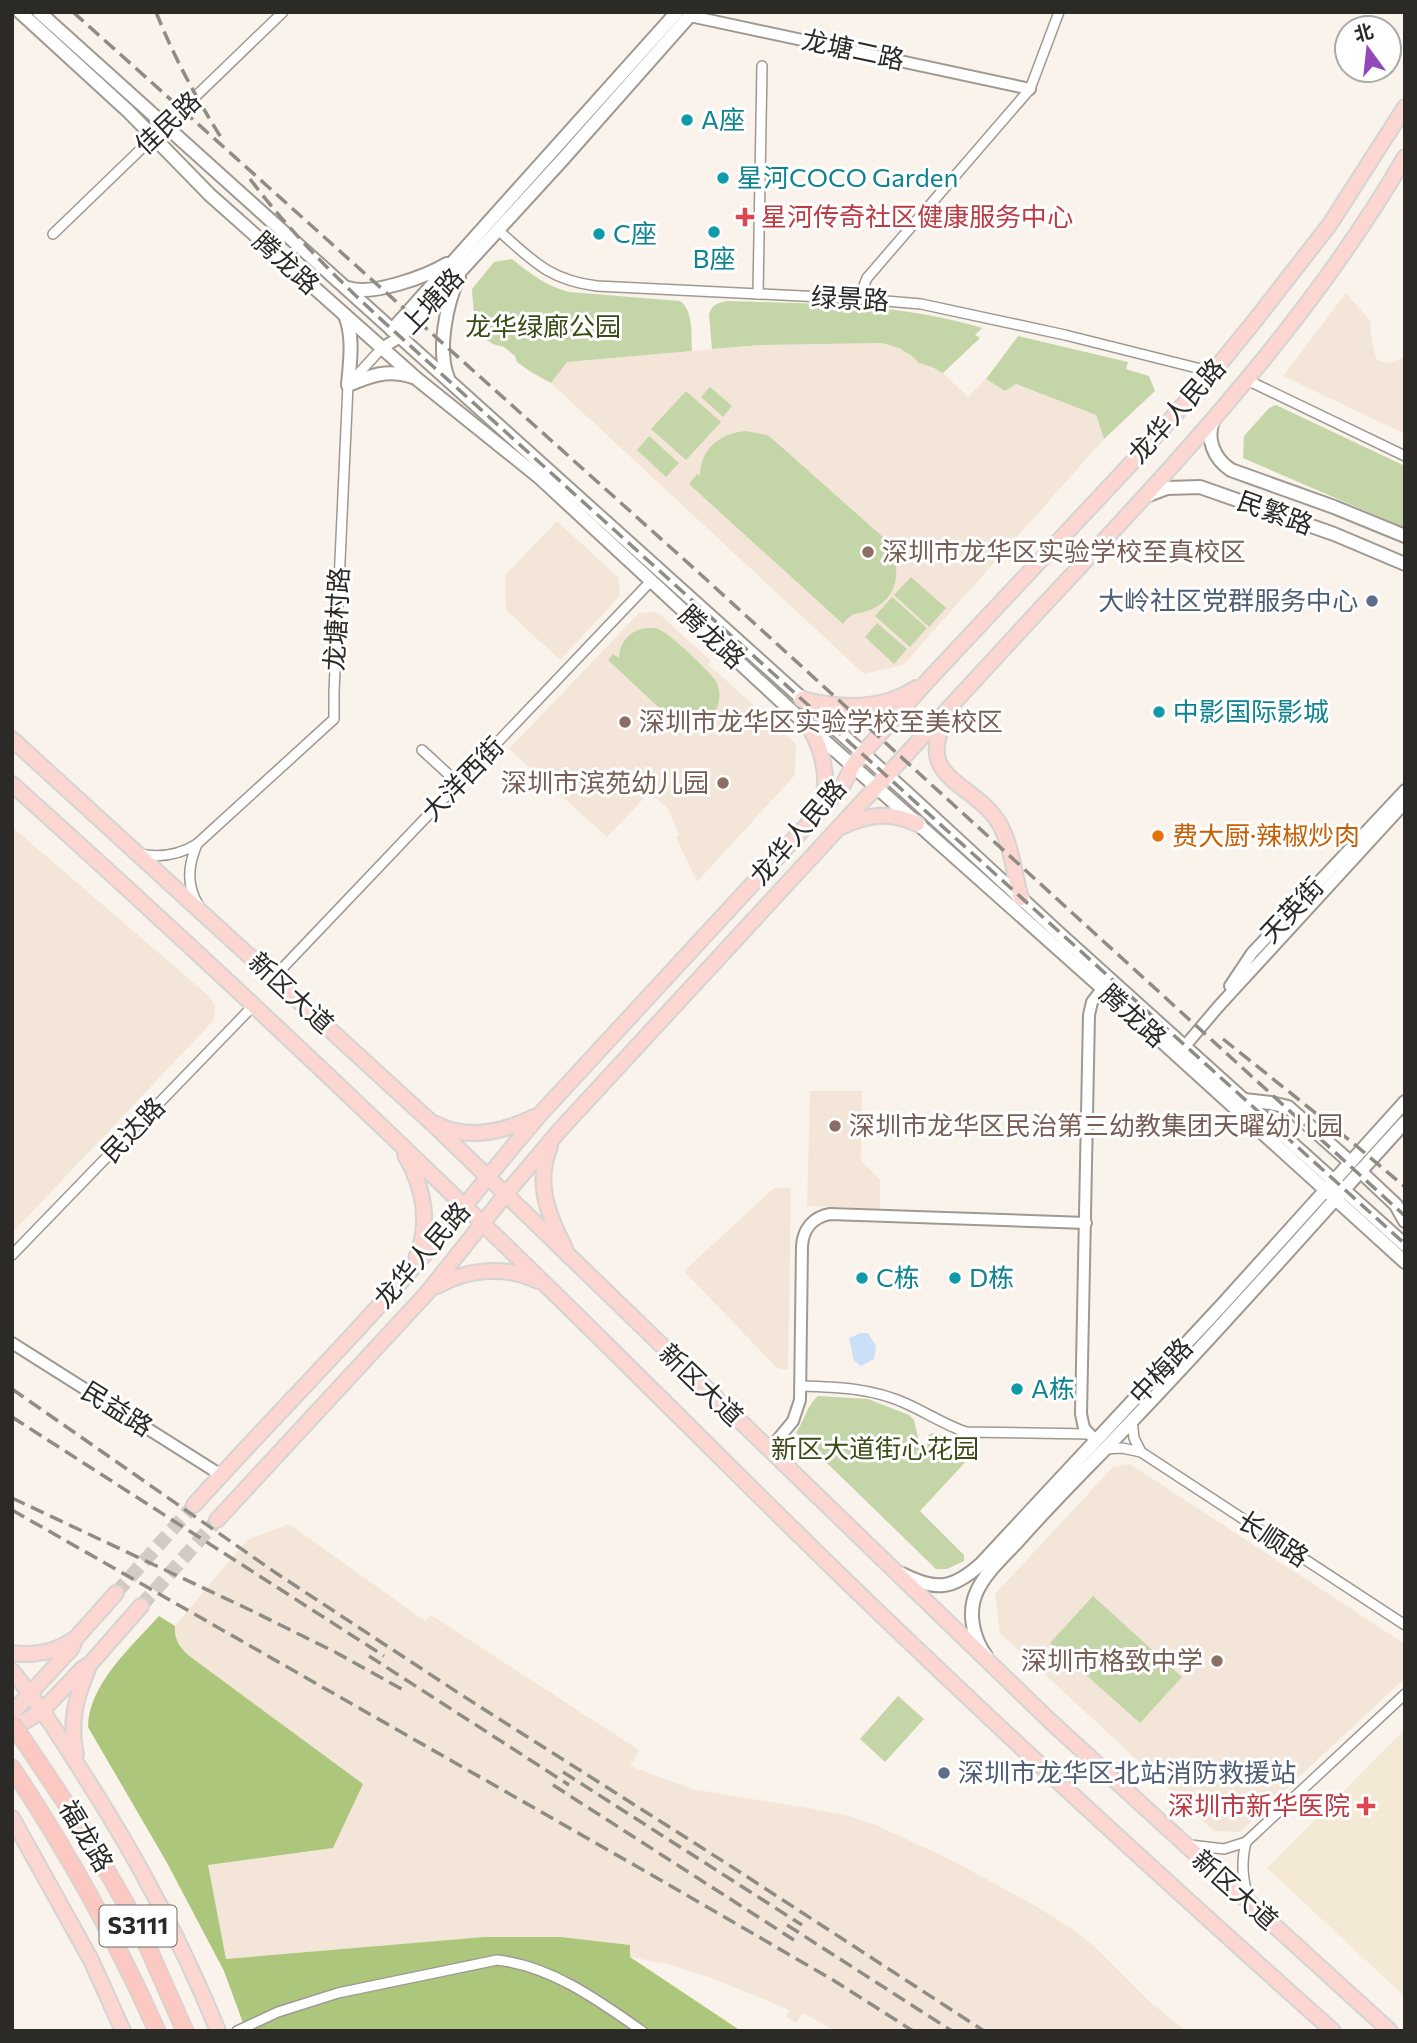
<svg xmlns="http://www.w3.org/2000/svg" width="1417" height="2043" font-family="Commissioner,'Noto Sans SC',sans-serif">
<style>
.built{fill:#f3e6d8}
.medical{fill:#f4e9d4}
.green{fill:#c4d6a8}
.forest{fill:#acc77b}
.water{fill:#c9e0f8}
.lines{fill:none;stroke-linecap:round;stroke-linejoin:round}
.primary-tunnel{stroke:#d1cbc4;stroke-width:14;stroke-dasharray:14 7;stroke-linecap:butt}
.minor-casing{stroke:#a09992;stroke-width:12}
.tertiary-casing{stroke:#a09992;stroke-width:14}
.secondary-casing{stroke:#a09992;stroke-width:16}
.primary-casing{stroke:#d5d4d4;stroke-width:18}
.trunk-casing{stroke:#d5d4d4;stroke-width:19}
.minor{stroke:#fff;stroke-width:9}
.tertiary{stroke:#fff;stroke-width:10}
.secondary{stroke:#fff;stroke-width:12}
.primary{stroke:#fcd6d1;stroke-width:14}
.trunk{stroke:#fbc8c2;stroke-width:16}
.rail{stroke:#8f8b85;stroke-width:3.5;stroke-dasharray:14 7;stroke-linecap:butt}
.trunk-bridge-casing{stroke:#d5d4d4;stroke-width:19;stroke-linecap:butt}
.trunk-bridge{stroke:#fbc8c2;stroke-width:16}
.culture-dot{fill:#0f9aa8;stroke:#fff;stroke-width:2.5}
.health-dot{fill:#e0444e;stroke:#fff;stroke-width:2.5}
.education-dot{fill:#8d6e63;stroke:#fff;stroke-width:2.5}
.service-dot{fill:#5c6f8a;stroke:#fff;stroke-width:2.5}
.food-dot{fill:#e8710a;stroke:#fff;stroke-width:2.5}
.labels{text-anchor:middle;stroke-width:6;stroke-linejoin:round;paint-order:stroke}
.shield{fill:#fff;stroke:#6b6a67;stroke-width:2}
.shield-label{font-size:24px;font-weight:bold;fill:#2c2a26}
.street-label{font-size:26px;fill:#2c2a26;stroke:#fff}
.culture-label{font-size:26px;fill:#0d838f;stroke:#fff;text-anchor:start}
.health-label{font-size:26px;fill:#be3a42;stroke:#fff;text-anchor:start}
.park-label{font-size:26px;fill:#3b4c16;stroke:#fff}
.education-label{font-size:26px;fill:#785e54;stroke:#fff;text-anchor:start}
.service-label{font-size:26px;fill:#4e5e75;stroke:#fff;text-anchor:end}
.food-label{font-size:26px;fill:#c56008;stroke:#fff;text-anchor:start}
</style>
<rect width="100%" height="100%" fill="#faf3eb"/>
<g class="built">
<polygon points="1346,293 1370,321 1372,343 1377,360 1388,363 1405,357 1405,434 1283,376"/>
<polygon points="882,343 899,348 912,356 919,363 932,367 943,373 968,397 986,379 1005,391 1015,384 1096,415 1104,439 903,665 864,674 551,383 566,362 760,345"/>
<polygon points="557,521 619,578 620,596 560,660 506,610 505,575"/>
<polygon points="657,612 711,661 708,664 796,744 795,775 697,882 676,837 679,835 669,810 650,792 607,837 509,749 639,613"/>
<polygon points="12,827 211,998 215,1006 215,1013 213,1021 12,1233"/>
<polygon points="810,1091 862,1091 861,1160 880,1180 880,1209 807,1206"/>
<polygon points="774,1188 791,1188 788,1370 777,1368 684,1271"/>
<polygon points="1130,1464 1405,1644 1405,1678 1240,1832 1214,1831 1000,1633 995,1594 1113,1467"/>
<polygon points="289,1524 425,1621 431,1615 639,1750 630,1766 692,1789 819,1810 849,1816 876,1825 949,1859 1034,1905 1075,1931 1097,1949 1150,2002 1186,2031 835,2031 803,2013 796,2023 786,2017 789,2010 709,1977 667,1964 630,1957 630,1945 561,1937 484,1937 226,1959 207,1865 333,1848 188,1655 179,1646 175,1636 175,1626 247,1540"/>
</g>
<polygon class="medical" points="1405,1729 1405,1997 1267,1868"/>
<g class="green">
<path d="M512 259C531 274 546 286 569 292L680 301C694 311 691 335 692 351L567 362 551 383 531 372 517 362 515 356 504 347 493 344 483 338 491 329 474 315 472 289 494 262Z"/>
<path d="M727 301C812 304 899 303 982 328L975 335 980 338 943 373 932 367 919 363 912 356 899 348 882 343 760 345 712 349 709 315C711 305 717 303 727 301Z"/>
<polygon points="1018,336 1128,362 1126,369 1149,376 1155,391 1104,439 1096,415 1016,384 1005,391 986,379"/>
<polygon points="710,387 732,406 723,417 701,397"/>
<polygon points="686,391 721,422 686,460 651,429"/>
<polygon points="1276,405 1405,466 1405,528 1243,458 1244,436 1269,408"/>
<path d="M746 431 767 435 776 442 884 538C902 561 902 596 872 609 857 616 855 609 843 624L689 484 697 474 700 476C700 449 720 433 746 431Z"/>
<polygon points="649,436 679,463 666,477 637,450"/>
<polygon points="911,577 946,608 929,627 894,595"/>
<polygon points="892,597 927,628 910,647 875,616"/>
<polygon points="877,623 907,649 894,664 865,637"/>
<path d="M649 628C653 628 657 628 660 630 670 634 713 674 717 683 720 690 720 698 718 705 712 722 695 722 685 732L608 660 613 654 619 658C620 640 631 629 649 628Z"/>
<path d="M818 1396 868 1399 909 1415 914 1420 920 1446 927 1450 928 1436 932 1433 973 1441V1457H970L920 1511 964 1555V1561L947 1569H936L796 1433C804 1421 807 1405 818 1396Z"/>
<polygon points="1093,1596 1182,1677 1140,1723 1050,1643"/>
<polygon points="898,1696 924,1719 885,1762 860,1739"/>
</g>
<path class="forest" d="M159 1616 175 1626C174 1639 179 1646 188 1655L363 1784 333 1848 208 1865 226 1959 484 1937H561L630 1945V1957L741 2031H246L224 1971 166 1861 88 1727C88 1685 132 1646 159 1616Z"/>
<polygon class="water" points="861,1333 868,1333 876,1346 874,1359 861,1366 854,1361 849,1338"/>
<g class="lines">
<g class="primary-tunnel">
<polyline points="116,1593 194,1505"/>
<polyline points="141,1606 217,1520"/>
</g>
<defs>
<g id="minor">
<path d="M498 230C533 261 549 280 597 286L862 299 921 304 1065 335 1213 372"/>
<polyline points="53,234 283,12"/>
<polyline points="758,294 762,66"/>
<polyline points="862,299 863,288 867,278 1030,89 1059,12"/>
<polyline points="1247,380 1405,456"/>
<polyline points="422,750 459,784"/>
<path d="M197 844C188 866 186 885 199 906"/>
<path d="M140 854C160 858 179 855 197 844L334 719V692L348 385 382 348"/>
<polyline points="274,977 651,581"/>
<polyline points="12,1255 254,1005"/>
<path d="M800 1386C837 1387 873 1388 907 1404 927 1413 945 1425 966 1432L1089 1434"/>
<polyline points="1132,1420 1134,1438 1141,1452"/>
<polyline points="1104,1449 1122,1448 1141,1452 1405,1625"/>
<path d="M1246 1842C1241 1862 1242 1880 1249 1899"/>
<polyline points="1190,1845 1224,1849 1246,1842 1405,1694"/>
<path d="M237 2031 278 2012 338 1993 497 1960C551 1966 598 2000 642 2031"/>
</g>
<g id="tertiary">
<polyline points="690,16 1030,89"/>
<polyline points="382,348 400,337"/>
<polyline points="1230,986 1252,953 1405,790"/>
<polyline points="1185,1046 1218,1007 1405,803"/>
<polyline points="12,1343 221,1475"/>
<polyline points="1096,1441 1084,1428 1081,1414 1089,1015 1092,1002 1102,989"/>
<path d="M769 1450 793 1421 800 1400 802 1246C803 1229 813 1217 830 1214L1086 1223"/>
</g>
<g id="secondary">
<polyline points="20,12 128,111 210,195 417,379 539,477 809,727 1147,1028 1405,1262"/>
<polyline points="39,12 907,793 1064,938 1405,1245"/>
<path d="M348 288C372 296 425 277 447 264"/>
<path d="M345 315C354 338 350 361 348 385 372 375 387 369 413 377"/>
<polyline points="392,330 677,12"/>
<polyline points="400,337 563,159 693,12"/>
<path d="M448 378C437 352 446 303 459 277"/>
<path d="M1214 419C1205 438 1214 459 1231 470L1334 507 1405 536"/>
<polyline points="1146,496 1167,488 1200,487 1334,534 1405,564"/>
<polyline points="1244,1100 1271,1103 1288,1107 1350,1162"/>
<polyline points="1360,1171 1396,1205 1405,1221"/>
<path d="M902 1574C936 1591 952 1590 981 1564L1223 1304 1405 1102"/>
<path d="M986 1656C973 1638 967 1612 977 1591 986 1572 1003 1557 1017 1542 1053 1501 1092 1463 1130 1423 1224 1325 1313 1223 1405 1122"/>
</g>
<g id="primary">
<path d="M802 699C840 709 881 711 916 688"/>
<path d="M947 718C911 779 977 783 1000 825 1012 847 1014 875 1021 898"/>
<path d="M809 727C825 753 829 779 822 809"/>
<polyline points="12,739 433,1124 1050,1721 1390,2031"/>
<path d="M12 784C196 949 375 1118 551 1290 673 1409 792 1531 916 1648 1052 1778 1192 1905 1333 2031"/>
<path d="M841 827C869 814 890 811 917 824"/>
<path d="M436 1124C468 1141 503 1132 534 1117"/>
<path d="M550 1147C535 1182 548 1216 565 1248"/>
<path d="M405 1155C424 1187 431 1224 416 1259"/>
<path d="M437 1286C468 1269 505 1265 538 1281"/>
<path d="M194 1505C265 1426 341 1350 411 1270 457 1218 498 1162 544 1110L842 787 853 765 863 753 931 677 1126 469 1213 372 1253 323 1330 224 1405 107"/>
<path d="M217 1520 427 1293 505 1195 559 1131C709 968 858 805 1008 644 1150 490 1299 340 1405 157"/>
<path d="M12 1653C35 1656 56 1652 74 1639"/>
<path d="M12 1671C38 1702 60 1737 82 1772 135 1854 181 1940 218 2031"/>
<polyline points="12,1713 71,1649 76,1638 116,1593"/>
<polyline points="12,1729 42,1711 82,1669 91,1663 141,1606"/>
<path d="M76 1754C69 1723 76 1697 88 1669"/>
<polyline points="12,1818 91,1960 123,2031"/>
</g>
<g id="trunk">
<path d="M12 1768C68 1852 116 1939 157 2031"/>
<polyline points="81,1826 138,1925 185,2031"/>
</g>
</defs>
<use href="#minor" class="minor-casing"/>
<use href="#tertiary" class="tertiary-casing"/>
<use href="#secondary" class="secondary-casing"/>
<use href="#primary" class="primary-casing"/>
<use href="#trunk" class="trunk-casing"/>
<use href="#minor" class="minor"/>
<use href="#tertiary" class="tertiary"/>
<use href="#secondary" class="secondary"/>
<use href="#primary" class="primary"/>
<use href="#trunk" class="trunk"/>
<g class="rail">
<polyline points="73,12 698,572 1405,1216"/>
<path d="M156 12C174 57 196 98 222 139"/>
<path d="M250 179C290 232 336 278 385 323L1405 1244"/>
<polyline points="1223,1039 1353,1143 1405,1187"/>
<polyline points="12,1389 276,1573 460,1694 729,1865 984,2031"/>
<polyline points="12,1417 384,1656"/>
<polyline points="12,1498 248,1609 335,1652 405,1691"/>
<polyline points="12,1510 664,1882 833,1980 913,2031"/>
<polyline points="369,1656 569,1785"/>
<polyline points="563,1772 802,1925"/>
<polyline points="553,1785 794,1940"/>
<polyline points="787,1925 952,2031"/>
</g>
<defs>
<polyline id="trunk-bridge" points="12,1723 81,1826"/>
</defs>
<use href="#trunk-bridge" class="trunk-bridge-casing"/>
<use href="#trunk-bridge" class="trunk-bridge"/>
</g>
<g class="culture-dot">
<circle cx="687" cy="120" r="7"/>
<circle cx="723" cy="178" r="7"/>
<circle cx="714" cy="232" r="7"/>
<circle cx="599" cy="234" r="7"/>
<circle cx="1159" cy="712" r="7"/>
<circle cx="862" cy="1278" r="7"/>
<circle cx="955" cy="1278" r="7"/>
<circle cx="1017" cy="1389" r="7"/>
</g>
<g class="health-dot">
<path d="M741.5 206.5h7v7h7v7h-7v7h-7v-7h-7v-7h7z"/>
<path d="M1362.5 1795.5h7v7h7v7h-7v7h-7v-7h-7v-7h7z"/>
</g>
<g class="education-dot">
<circle cx="868" cy="552" r="7"/>
<circle cx="625" cy="722" r="7"/>
<circle cx="723" cy="783" r="7"/>
<circle cx="835" cy="1126" r="7"/>
<circle cx="1217" cy="1661" r="7"/>
</g>
<g class="service-dot">
<circle cx="1372" cy="601" r="7"/>
<circle cx="944" cy="1773" r="7"/>
</g>
<circle class="food-dot" cx="1158" cy="836" r="7"/>
<g class="labels">
<rect class="shield" x="99.5" y="1905.5" width="77" height="41" rx="5"/>
<g class="shield-label">
<text x="138" y="1934">S3111</text>
</g>
<g class="street-label">
<text transform="translate(853 50) rotate(12)" y="9">龙塘二路</text>
<text transform="translate(168 123) rotate(-43)" y="9">佳民路</text>
<text transform="translate(286 263) rotate(42)" y="9">腾龙路</text>
<text transform="translate(850 299) rotate(3)" y="9">绿景路</text>
<text transform="translate(432 301) rotate(-47)" y="9">上塘路</text>
<text transform="translate(1177 411) rotate(-48)" y="9">龙华人民路</text>
<text transform="translate(1275 513) rotate(20)" y="9">民繁路</text>
<text transform="translate(337 619) rotate(-87)" y="9">龙塘村路</text>
<text transform="translate(712 637) rotate(43)" y="9">腾龙路</text>
<text transform="translate(463 779) rotate(-46)" y="9">大洋西街</text>
<text transform="translate(798 832) rotate(-49)" y="9">龙华人民路</text>
<text transform="translate(1292 910) rotate(-47)" y="9">天英街</text>
<text transform="translate(291 993) rotate(43)" y="9">新区大道</text>
<text transform="translate(1133 1016) rotate(42)" y="9">腾龙路</text>
<text transform="translate(133 1130) rotate(-46)" y="9">民达路</text>
<text transform="translate(422 1255) rotate(-49)" y="9">龙华人民路</text>
<text transform="translate(1161 1371) rotate(-47)" y="9">中梅路</text>
<text transform="translate(701 1385) rotate(44)" y="9">新区大道</text>
<text transform="translate(117 1409) rotate(32)" y="9">民益路</text>
<text transform="translate(1273 1539) rotate(33)" y="9">长顺路</text>
<text transform="translate(86 1836) rotate(59)" y="9">福龙路</text>
<text transform="translate(1235 1890) rotate(42)" y="9">新区大道</text>
</g>
<g class="culture-label">
<text x="701" y="129">A座</text>
<text x="737" y="187">星河COCO Garden</text>
<text x="613" y="243">C座</text>
<text x="714" y="268" text-anchor="middle">B座</text>
<text x="1173" y="721">中影国际影城</text>
<text x="876" y="1287">C栋</text>
<text x="969" y="1287">D栋</text>
<text x="1031" y="1398">A栋</text>
</g>
<g class="health-label">
<text x="761" y="226">星河传奇社区健康服务中心</text>
<text x="1350" y="1815" text-anchor="end">深圳市新华医院</text>
</g>
<g class="park-label">
<text x="543" y="336">龙华绿廊公园</text>
<text x="875" y="1458">新区大道街心花园</text>
</g>
<g class="education-label">
<text x="882" y="561">深圳市龙华区实验学校至真校区</text>
<text x="639" y="731">深圳市龙华区实验学校至美校区</text>
<text x="709" y="792" text-anchor="end">深圳市滨苑幼儿园</text>
<text x="849" y="1135">深圳市龙华区民治第三幼教集团天曜幼儿园</text>
<text x="1203" y="1670" text-anchor="end">深圳市格致中学</text>
</g>
<g class="service-label">
<text x="1358" y="610">大岭社区党群服务中心</text>
<text x="958" y="1782" text-anchor="start">深圳市龙华区北站消防救援站</text>
</g>
<g class="food-label">
<text x="1172" y="845">费大厨·辣椒炒肉</text>
</g>
</g>
<rect width="1417" height="2043" fill="none" stroke="#2c2a26" stroke-width="28"/>
<g transform="translate(1368 49) rotate(345)"><circle r="33" fill="#ffffff" stroke="#abaaa8" stroke-width="2"/>
<path d="M0-5L12 26L0 18L-12 26Z" fill="#9249bc"/>
<text y="-10" font-size="19" font-weight="bold" text-anchor="middle" fill="#2c2a26">北</text>
</g>
</svg>
